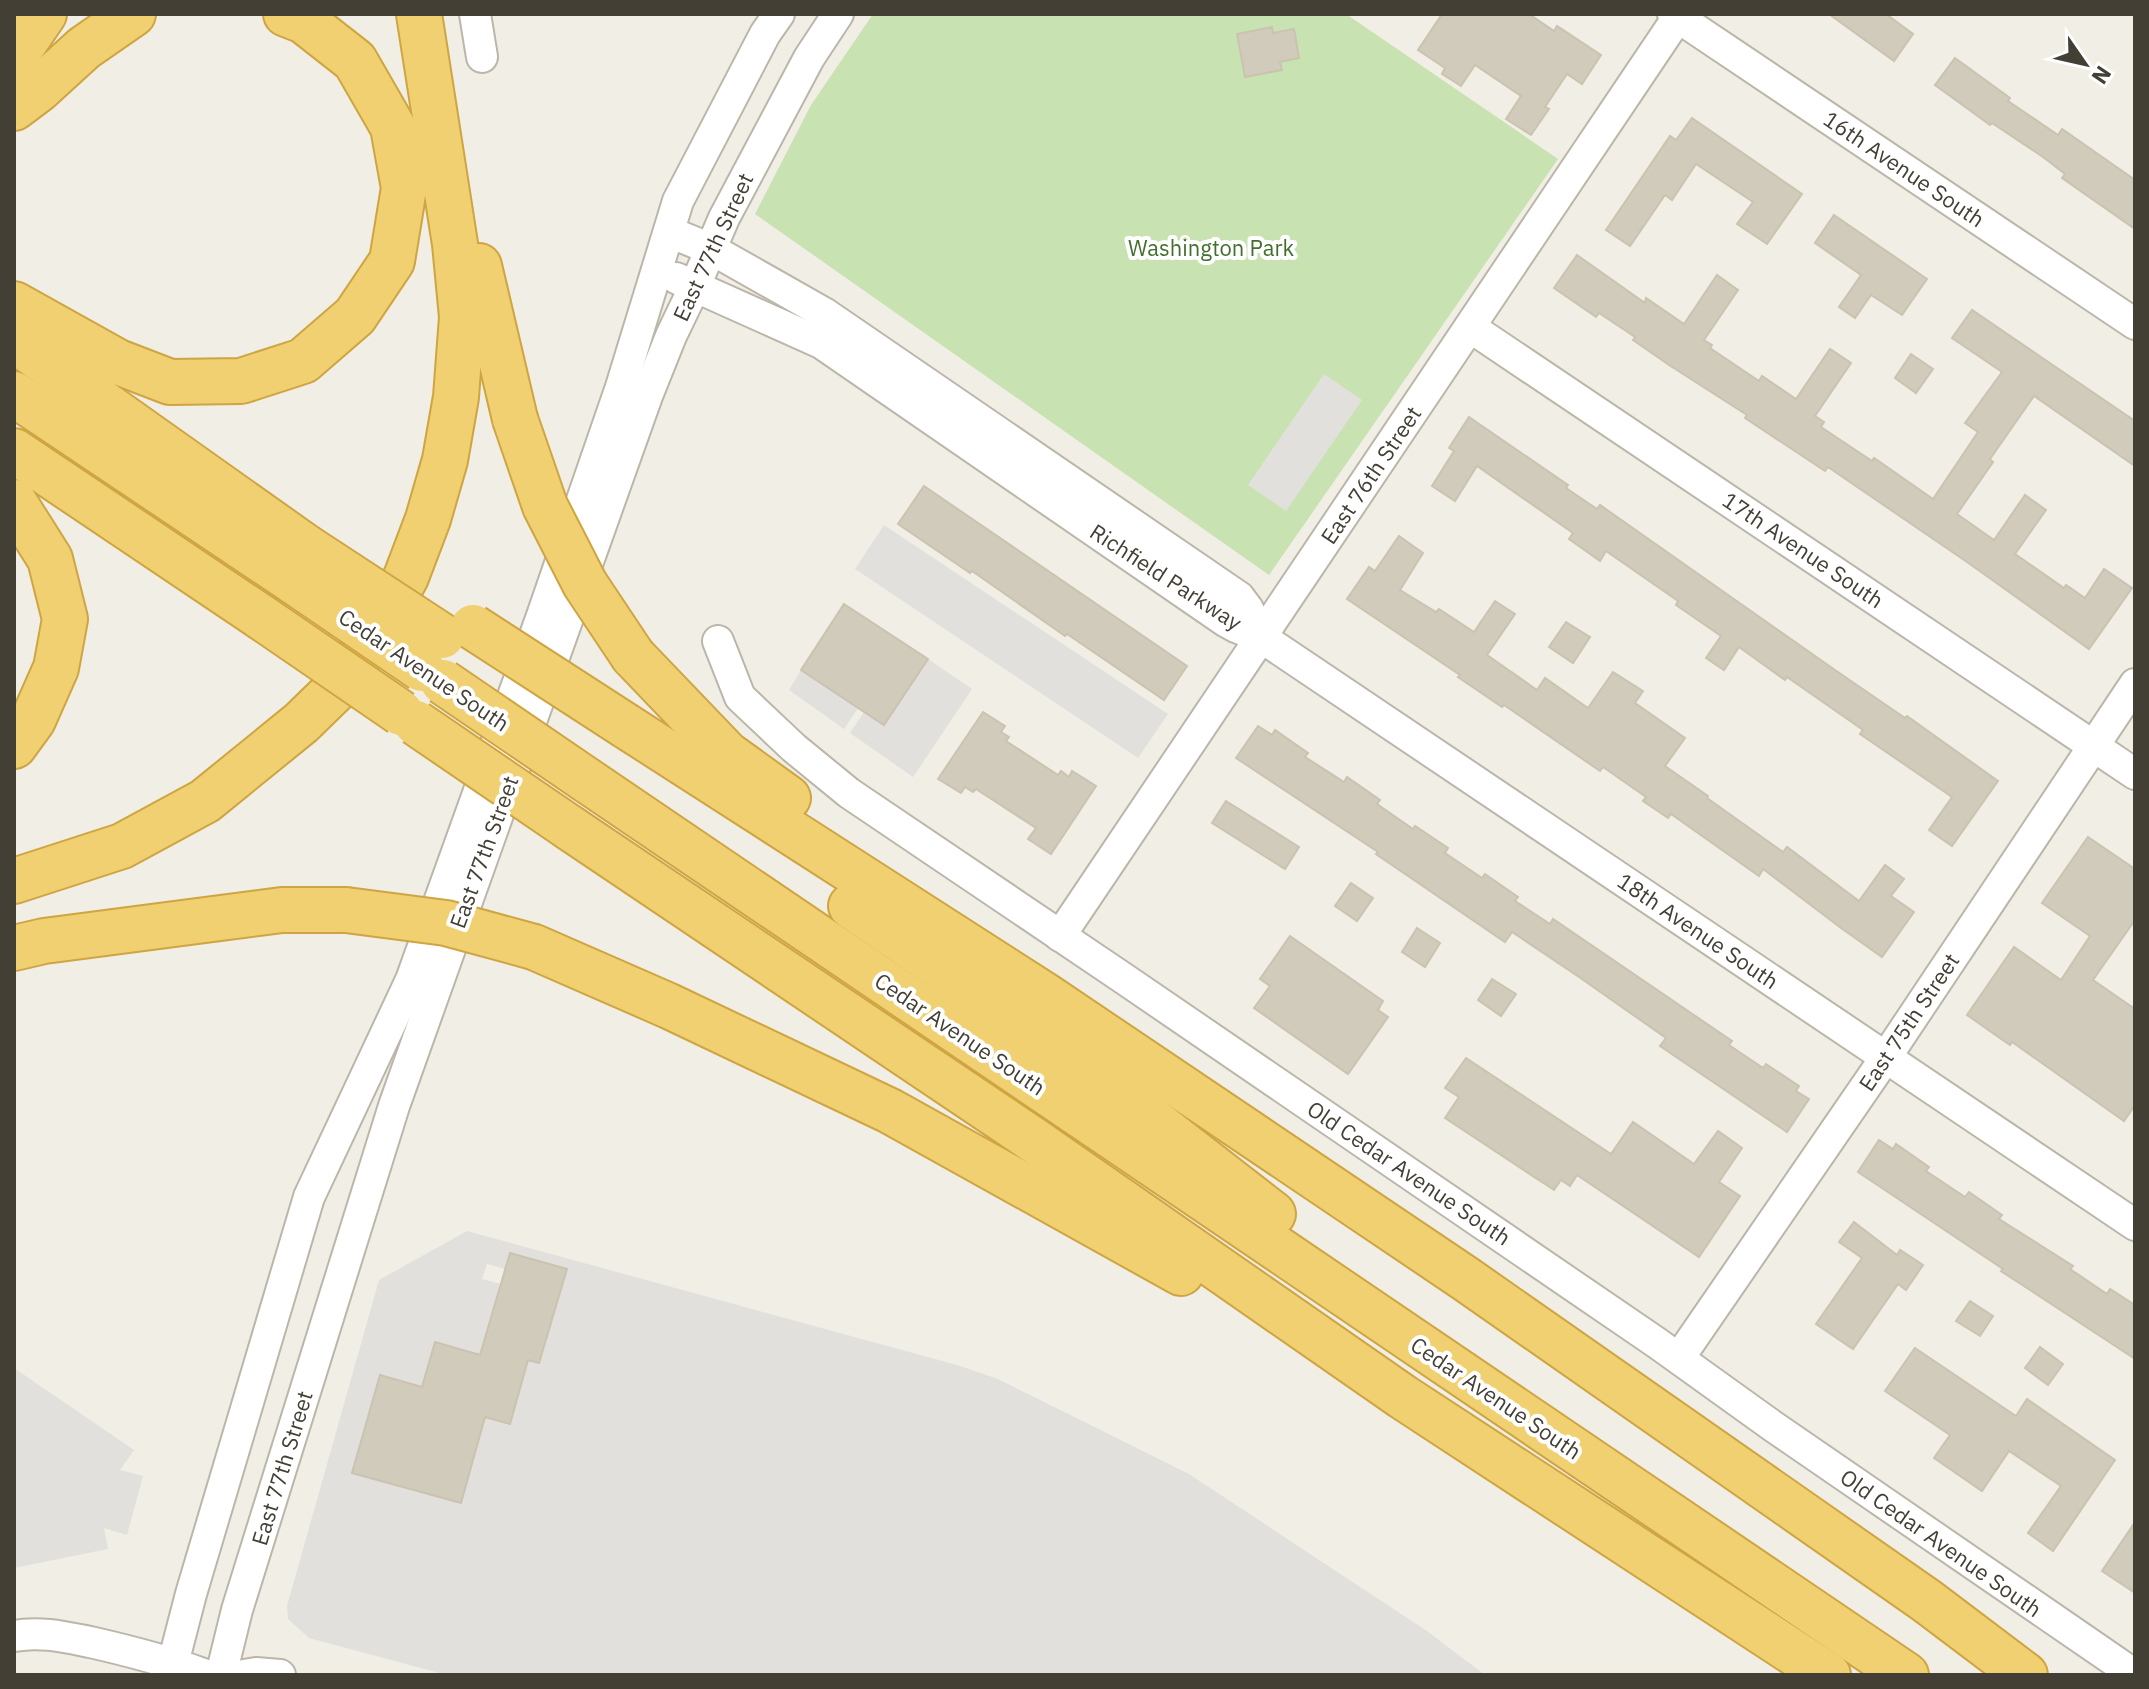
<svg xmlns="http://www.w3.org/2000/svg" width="2149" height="1689" font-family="'IBM Plex Sans',sans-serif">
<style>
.green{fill:#c8e2b1}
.parking{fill:#e2e0dd;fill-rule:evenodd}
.building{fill:#d1cbbc;stroke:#cbc3b0;stroke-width:2}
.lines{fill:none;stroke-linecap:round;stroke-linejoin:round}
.minor-casing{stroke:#bbb6a9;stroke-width:34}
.highway-casing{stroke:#cea542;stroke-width:48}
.minor{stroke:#fff;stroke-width:30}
.highway{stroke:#f0d071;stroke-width:44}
.highway-bridge-casing{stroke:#cea542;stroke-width:48;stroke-linecap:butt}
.highway-bridge{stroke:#f0d071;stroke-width:44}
.labels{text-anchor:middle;stroke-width:8;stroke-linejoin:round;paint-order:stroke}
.street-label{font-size:22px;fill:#433f35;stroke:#fff}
.park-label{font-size:22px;fill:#426f2e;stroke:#fff}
</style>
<rect width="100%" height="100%" fill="#f1eee5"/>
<polygon class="green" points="873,14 1346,14 1558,159 1269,575 755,214 811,105"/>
<g class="parking">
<polygon points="1324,374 1362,400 1286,511 1248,485"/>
<polygon points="884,525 1168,714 1138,758 855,569"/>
<polygon points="865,618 887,632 843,698 858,708 844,729 789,690 801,670 822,684"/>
<polygon points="928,659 972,689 913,777 850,733 864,712 884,725"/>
<path d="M467 1231 957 1365 998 1379 1189 1474 1427 1631 1485 1675H447L309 1638 288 1619 287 1606 379 1280ZM511 1253 567 1269 501 1284 482 1279 487 1264 505 1269ZM435 1342 525 1368 485 1417 461 1503 352 1472 380 1375 422 1387Z"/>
<polygon points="14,1368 134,1450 120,1470 143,1476 127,1535 104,1528 108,1549 14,1568"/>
</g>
<g class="building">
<polygon points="1442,14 1529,14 1554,31 1557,26 1601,55 1582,84 1567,74 1545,107 1549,109 1531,135 1506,119 1521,96 1475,65 1461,86 1442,74 1445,68 1418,50"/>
<polygon points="1829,14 1886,14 1913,34 1894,61"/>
<polygon points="1272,27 1273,33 1294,29 1299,58 1280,62 1282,70 1245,77 1237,34"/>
<polygon points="1955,58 2010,98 2008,101 2058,135 2062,129 2135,180 2135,229 2062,178 2065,174 2043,157 1992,123 1990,125 1935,85"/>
<polygon points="1692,118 1802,194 1767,244 1737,224 1753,202 1696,164 1672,200 1665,195 1630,246 1606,230 1670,136 1676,140"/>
<polygon points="1834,215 1927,279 1902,315 1871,295 1855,318 1839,307 1861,275 1815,243"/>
<polygon points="1577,255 1645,303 1646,298 1684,324 1717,275 1738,290 1704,340 1712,345 1710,348 1759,381 1762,376 1796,399 1830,349 1851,363 1815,416 1824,422 1821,427 1872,461 1874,458 1933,499 1978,432 1965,423 2002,372 1952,338 1972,310 2135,421 2135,466 2034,396 1990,459 1993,462 1957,514 1994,540 2025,495 2046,510 2015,554 2064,588 2066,585 2085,598 2104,569 2132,588 2089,649 1967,562 1828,467 1825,471 1745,418 1747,415 1669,365 1633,340 1635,337 1599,313 1596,317 1554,288"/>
<polygon points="1911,354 1933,369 1916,393 1895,378"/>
<polygon points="1469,417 1568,485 1566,488 1597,509 1600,505 1835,670 1905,718 1907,716 1998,781 1952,846 1929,830 1952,797 1860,734 1863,730 1787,677 1785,680 1739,647 1724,670 1706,658 1721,636 1676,605 1678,601 1606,551 1600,561 1569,539 1573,533 1477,466 1455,501 1432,486 1454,451 1449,448"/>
<polygon points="924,486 1187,666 1164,700 1067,634 1065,636 972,571 970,573 898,524"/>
<polygon points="1399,536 1423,553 1400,590 1436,612 1439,609 1474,632 1495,601 1515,614 1487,655 1537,690 1545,678 1588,708 1613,672 1643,691 1635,703 1685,738 1665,766 1708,796 1707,798 1783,852 1787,847 1859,901 1885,865 1904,879 1891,896 1914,912 1882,957 1841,928 1763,869 1759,876 1671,814 1668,818 1643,801 1646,797 1603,767 1600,771 1504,705 1502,707 1458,677 1460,675 1347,599 1369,567 1375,571"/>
<polygon points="844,604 928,659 884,725 801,670"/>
<polygon points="1566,622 1590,637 1573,663 1549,647"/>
<polygon points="983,712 1005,726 1001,732 1009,737 1006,741 1058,775 1061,771 1069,777 1072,771 1096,786 1051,854 1028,839 1036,828 976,789 973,792 965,787 961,793 938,779"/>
<polygon points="1258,726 1272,735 1275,730 1308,753 1305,757 1344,782 1347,777 1380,800 1377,804 1413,829 1415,826 1448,848 1445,853 1482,878 1485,874 1518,897 1515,901 1550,924 1553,919 1732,1041 1729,1045 1763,1068 1766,1064 1799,1086 1796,1091 1809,1099 1787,1132 1660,1046 1666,1038 1579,977 1512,932 1505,942 1376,854 1378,852 1236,758"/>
<polygon points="1226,801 1299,847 1285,869 1212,823"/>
<polygon points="2088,837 2135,869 2135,920 2093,980 2135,1009 2135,1105 2124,1121 2012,1042 2010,1045 1967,1015 2014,947 2061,980 2090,936 2042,903"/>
<polygon points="1351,883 1373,898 1357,921 1335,906"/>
<polygon points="1417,928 1440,943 1425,967 1402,952"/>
<polygon points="1290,936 1383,1001 1378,1010 1388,1017 1348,1074 1254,1008 1270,986 1260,979"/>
<polygon points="1492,979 1516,994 1501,1016 1478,1000"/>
<polygon points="1466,1058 1611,1154 1633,1122 1694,1164 1718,1131 1742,1148 1719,1182 1740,1196 1699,1257 1577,1175 1570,1186 1561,1180 1554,1190 1445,1118 1459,1097 1445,1088"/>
<polygon points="1879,1140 1893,1149 1896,1144 1929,1167 1926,1171 1965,1197 1969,1192 2002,1215 1999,1219 2073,1266 2070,1269 2107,1294 2110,1289 2135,1305 2135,1359 2001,1271 2003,1269 1858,1172"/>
<polygon points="1854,1222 1897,1255 1900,1250 1923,1265 1906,1290 1898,1284 1853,1349 1816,1324 1862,1258 1839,1242"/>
<polygon points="510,1253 567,1269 539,1363 528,1360 510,1424 485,1417 461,1503 352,1473 380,1375 422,1387 435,1342 480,1355"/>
<polygon points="1970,1301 1993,1316 1980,1336 1956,1321"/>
<polygon points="2040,1347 2063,1364 2048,1385 2025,1368"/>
<polygon points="1915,1348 2016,1416 2027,1399 2115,1460 2053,1551 2028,1533 2061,1486 2009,1451 1982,1491 1934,1458 1950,1435 1885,1391"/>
<polygon points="2135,1522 2135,1593 2102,1571"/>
</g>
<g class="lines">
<defs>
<g id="minor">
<polyline points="475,14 482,57"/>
<polyline points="1673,14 2135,324"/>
<polyline points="669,232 711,249 824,313 1239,597 1248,609 1261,637"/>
<polyline points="676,278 821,343 1225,621 1236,627 1261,637 2135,1225"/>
<polyline points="1470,327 2135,774"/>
<polyline points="718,641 740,697 794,748 849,793 1123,978 1657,1343 1774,1427 2135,1675"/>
<polyline points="1060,936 1680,14"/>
<polyline points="1679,1358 1886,1057 2135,684"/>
<path d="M14 1636C40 1631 65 1637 90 1642 130 1651 168 1661 206 1675"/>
<polyline points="170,1675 191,1594 309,1197 411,980 543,613 621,387 678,201 765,34 779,14"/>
<polyline points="221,1675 237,1610 394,1106 647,396 671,336 695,286 724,218 809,58 838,14"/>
<polyline points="244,1675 256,1673 280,1675"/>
</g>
<g id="highway">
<polyline points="14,58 44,14"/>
<polyline points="14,108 38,90 84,48 133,14"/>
<polyline points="479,266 515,419"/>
<polyline points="14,304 118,362 170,382 241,381 303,361 355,316 392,261 404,188 393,127 355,61 304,21 286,14"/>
<polyline points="14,340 306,547"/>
<polyline points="14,394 293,581"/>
<polyline points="14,451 261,617"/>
<polyline points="14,502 50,559 65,619 56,668 33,720 14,746"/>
<polyline points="633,656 727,754 788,798"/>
<polyline points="626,726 1046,996 1466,1279 1927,1601 2025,1675"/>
<polyline points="588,781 1906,1675"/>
<polyline points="570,828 1032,1139 1403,1397 1828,1675"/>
<polyline points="14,881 122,846 205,801 301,723 339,686 375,632 406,577 428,519 445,460 456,397 462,317 455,244 419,14"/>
<polyline points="851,906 1063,1051 1273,1214"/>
<polyline points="534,947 669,1006 890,1111 1181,1273"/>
<polyline points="14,948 44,941 282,910 346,910"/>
</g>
</defs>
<use href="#minor" class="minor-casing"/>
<use href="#highway" class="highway-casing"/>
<use href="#minor" class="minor"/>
<use href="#highway" class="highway"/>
<defs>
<g id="highway-bridge">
<polyline points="515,419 545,506 585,584 633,656"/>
<polyline points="306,547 442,636"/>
<polyline points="293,581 422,669"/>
<polyline points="261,617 401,713"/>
<polyline points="473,627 626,726"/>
<polyline points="443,682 588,781"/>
<polyline points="416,723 570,828"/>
<polyline points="346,910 446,923 534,947"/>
</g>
</defs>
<use href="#highway-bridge" class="highway-bridge-casing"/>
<use href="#highway-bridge" class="highway-bridge"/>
</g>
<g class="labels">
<g class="street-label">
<text transform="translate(1904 169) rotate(34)" y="8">16th Avenue South</text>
<text transform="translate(713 247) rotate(-65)" y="8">East 77th Street</text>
<text transform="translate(1371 475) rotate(-56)" y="8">East 76th Street</text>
<text transform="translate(1803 550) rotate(34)" y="8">17th Avenue South</text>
<text transform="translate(1166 577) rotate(33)" y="8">Richfield Parkway</text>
<text transform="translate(424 670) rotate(34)" y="8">Cedar Avenue South</text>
<text transform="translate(484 852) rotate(-70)" y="8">East 77th Street</text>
<text transform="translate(1698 931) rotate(34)" y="8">18th Avenue South</text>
<text transform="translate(1909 1022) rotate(-56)" y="8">East 75th Street</text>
<text transform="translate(960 1034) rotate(34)" y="8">Cedar Avenue South</text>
<text transform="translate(1409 1173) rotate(34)" y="8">Old Cedar Avenue South</text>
<text transform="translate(1496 1398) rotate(34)" y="8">Cedar Avenue South</text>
<text transform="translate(282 1468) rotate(-73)" y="8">East 77th Street</text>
<text transform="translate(1941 1543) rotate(35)" y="8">Old Cedar Avenue South</text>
</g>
<g class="park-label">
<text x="1211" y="256">Washington Park</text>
</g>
</g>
<rect width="2149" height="1689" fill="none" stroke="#433f35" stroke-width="32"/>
<g transform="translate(2085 64) rotate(124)" stroke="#ffffff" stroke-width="6" paint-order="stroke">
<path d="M0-6L14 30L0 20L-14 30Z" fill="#433f35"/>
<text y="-12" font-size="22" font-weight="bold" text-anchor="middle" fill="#433f35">N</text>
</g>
</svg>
